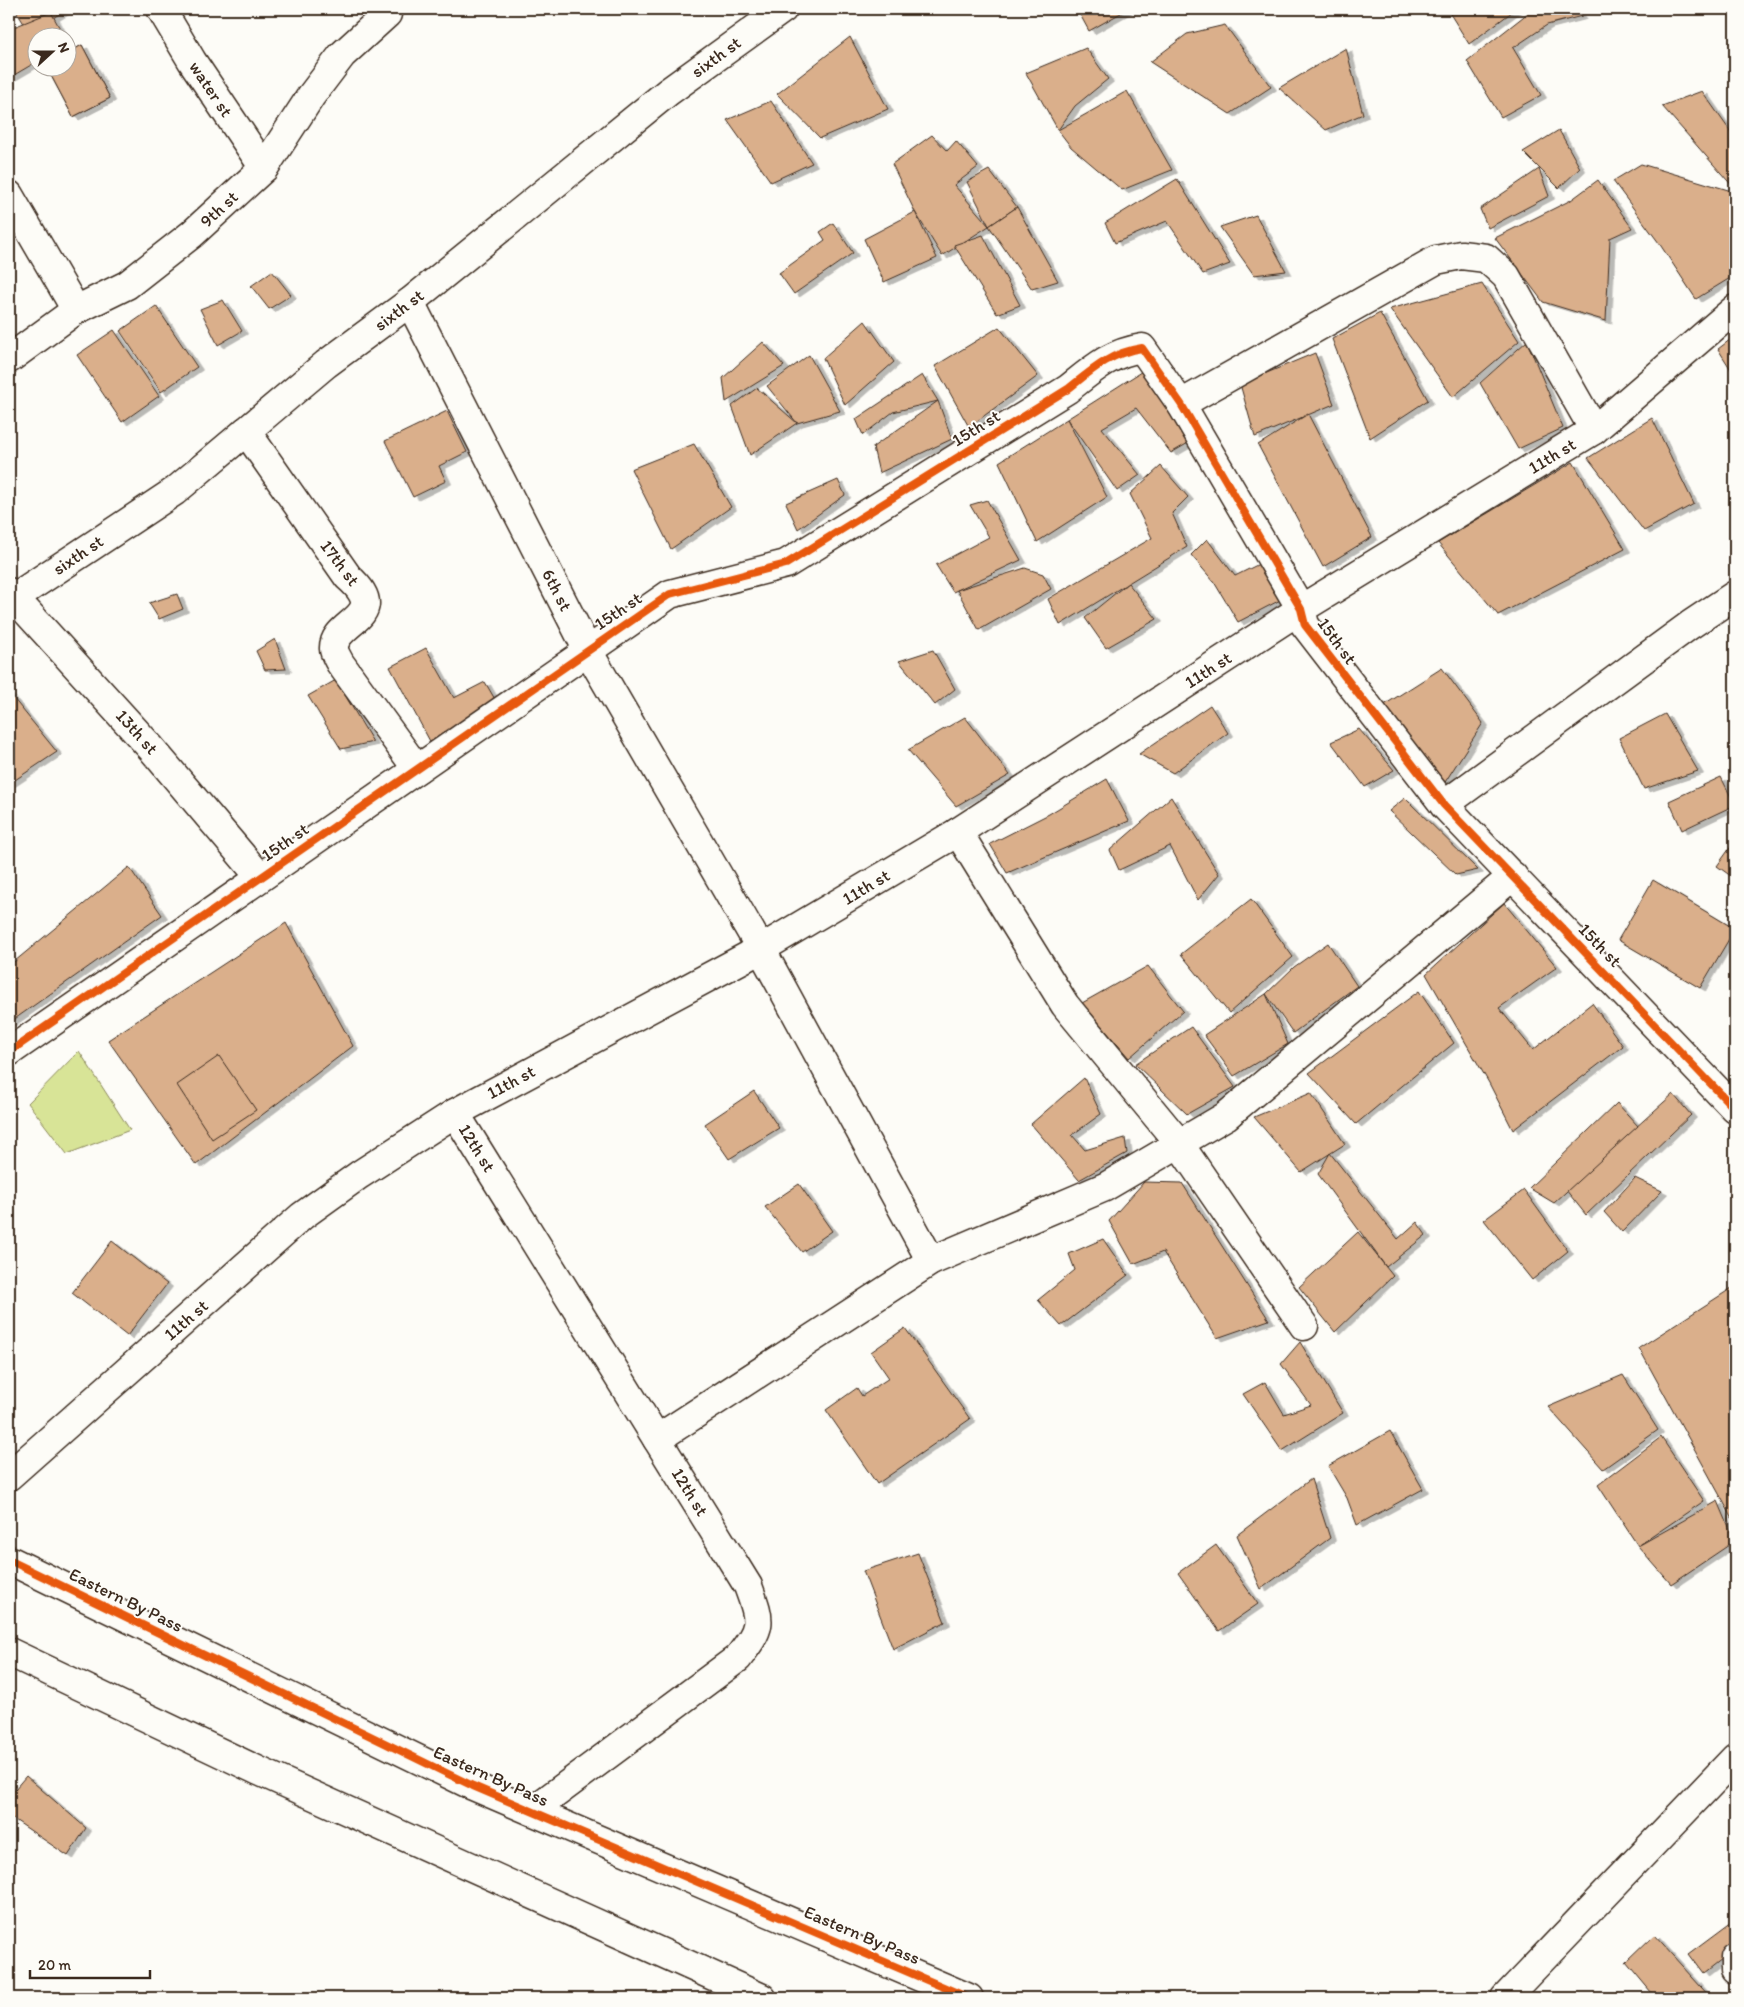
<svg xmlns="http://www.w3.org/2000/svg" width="1744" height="2007" font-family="Itim,sans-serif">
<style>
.green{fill:#d8e497;stroke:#8a875a}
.building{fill:#daaf8b;stroke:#3b2a1e;filter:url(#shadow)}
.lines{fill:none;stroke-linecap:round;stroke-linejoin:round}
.street-casing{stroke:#3b2a1e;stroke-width:31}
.primary-casing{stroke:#3b2a1e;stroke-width:31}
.street{stroke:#fdfcf7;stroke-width:28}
.primary{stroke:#fdfcf7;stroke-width:28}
.cycleway-casing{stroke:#fdfcf7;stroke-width:11}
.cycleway{stroke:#e8590c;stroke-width:8}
.labels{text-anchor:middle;stroke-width:4;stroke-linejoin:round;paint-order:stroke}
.street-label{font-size:18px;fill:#3b2a1e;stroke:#fdfcf7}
</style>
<defs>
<filter id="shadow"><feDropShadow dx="5.5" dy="3" stdDeviation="0" flood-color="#0004"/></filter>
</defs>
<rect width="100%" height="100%" fill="#fdfcf7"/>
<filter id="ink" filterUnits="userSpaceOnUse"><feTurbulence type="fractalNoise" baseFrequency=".02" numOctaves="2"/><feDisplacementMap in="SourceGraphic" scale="10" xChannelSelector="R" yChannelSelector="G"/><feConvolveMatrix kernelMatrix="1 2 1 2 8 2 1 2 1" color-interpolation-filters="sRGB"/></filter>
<g filter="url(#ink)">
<polygon class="green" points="79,1051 130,1130 67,1154 28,1103"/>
<g class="building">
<polygon points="15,9 68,9 29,32"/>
<polygon points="1077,9 1128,9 1089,31"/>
<polygon points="1447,9 1516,9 1469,44"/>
<polygon points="1533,9 1576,9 1582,16 1547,25 1513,48 1541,95 1501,117 1467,61"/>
<polygon points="51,12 65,38 38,38 38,61 9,78 9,29"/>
<polygon points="1225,25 1271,87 1230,114 1150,62 1187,34"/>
<polygon points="850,37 888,109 820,138 777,94"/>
<polygon points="82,45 110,98 73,117 47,68 68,68 68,53"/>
<polygon points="82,45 110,98 73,117 47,68 68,68 68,53"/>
<polygon points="1086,48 1108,79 1075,106 1058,130 1026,73"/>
<polygon points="1346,48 1363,114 1326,130 1279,88"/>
<polygon points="1127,91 1172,170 1122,190 1071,147 1058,130"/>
<polygon points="1702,91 1735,138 1735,189 1662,106"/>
<polygon points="771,101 812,163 771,182 727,120"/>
<polygon points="1559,130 1580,168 1559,188 1523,152"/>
<polygon points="932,135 947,151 956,141 978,167 954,185 989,226 942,256 915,212 892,164"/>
<polygon points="1641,164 1735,192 1735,275 1696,299 1659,243 1613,181"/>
<polygon points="1539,169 1549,196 1488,228 1480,209"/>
<polygon points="989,170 1017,207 989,226 967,182"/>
<polygon points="1177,179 1230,264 1203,274 1167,221 1115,243 1105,223"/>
<polygon points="1598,180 1632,228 1610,238 1606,321 1543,302 1495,238 1571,200"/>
<polygon points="1017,207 1058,281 1032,289 989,226"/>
<polygon points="915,212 937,258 884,282 864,239"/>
<polygon points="1256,215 1286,271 1254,275 1220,227"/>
<polygon points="833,223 853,253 794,294 779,273 825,240 820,232"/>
<polygon points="983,235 1020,305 997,314 954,245"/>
<polygon points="272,271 291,295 269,309 251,286"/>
<polygon points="1482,284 1519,341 1453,397 1390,309"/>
<polygon points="223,300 242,331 218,345 200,309"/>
<polygon points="156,306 197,367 161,392 120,331"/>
<polygon points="1380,313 1428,400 1370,438 1332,339"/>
<polygon points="865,321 894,362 845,405 823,358"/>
<polygon points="999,327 1038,376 969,427 935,366"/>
<polygon points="114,330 159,396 122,422 77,355"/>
<polygon points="1735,336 1735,376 1718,349"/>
<polygon points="1527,341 1563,428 1518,449 1480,383"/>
<polygon points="763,342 784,366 726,402 723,378"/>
<polygon points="1315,353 1334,404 1255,437 1240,384"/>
<polygon points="809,355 840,411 797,423 767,386"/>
<polygon points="1144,370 1190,442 1171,453 1136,408 1102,428 1140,475 1117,491 1067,419"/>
<polygon points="922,375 938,401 893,412 863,435 856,419"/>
<polygon points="757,388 797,423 750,455 732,406"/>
<polygon points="938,401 952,439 879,473 873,447"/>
<polygon points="447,411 467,452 439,466 446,481 413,497 385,441"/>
<polygon points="1308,414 1372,537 1323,567 1258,445"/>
<polygon points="1652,418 1694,504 1644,531 1588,458"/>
<polygon points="1067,419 1107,497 1037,542 999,462"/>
<polygon points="694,444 731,507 671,549 631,469"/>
<polygon points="1573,462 1625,549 1498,615 1438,543"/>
<polygon points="1161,466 1188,497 1172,513 1187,547 1060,625 1048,599 1152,538 1130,494"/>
<polygon points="838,480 845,495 798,529 786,503"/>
<polygon points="987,500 1021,560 953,592 936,565 989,537 970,505"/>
<polygon points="1207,539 1235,576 1265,561 1286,597 1238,622 1214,582 1191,555"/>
<polygon points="1025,568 1043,574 1051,589 979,630 957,590"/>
<polygon points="1128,583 1157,619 1106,648 1085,618"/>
<polygon points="177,594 183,609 159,619 149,603"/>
<polygon points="275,639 286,669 265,670 256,651"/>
<polygon points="426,648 454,698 485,682 500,708 432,745 390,667"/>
<polygon points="933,650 955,689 935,705 899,661"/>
<polygon points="1442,668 1483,723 1440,790 1381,707"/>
<polygon points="336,680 373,742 341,749 308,696"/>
<polygon points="9,693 57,752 9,784"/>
<polygon points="1210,705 1228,733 1173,773 1139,754"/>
<polygon points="1665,714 1698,771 1644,789 1619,738"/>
<polygon points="965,717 1010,775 956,806 908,750"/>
<polygon points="1359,729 1394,770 1365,787 1331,742"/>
<polygon points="1721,777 1735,805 1682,830 1669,801"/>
<polygon points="1107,779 1129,821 1007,873 990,844 1049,814"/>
<polygon points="1171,797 1219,874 1198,900 1170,846 1119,870 1110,850"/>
<polygon points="1405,798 1478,870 1456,875 1389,811"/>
<polygon points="1735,841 1735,879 1717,866"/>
<polygon points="129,867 162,915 9,1023 9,966"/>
<polygon points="1653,880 1735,929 1700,988 1618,940"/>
<polygon points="1251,899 1293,957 1229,1013 1181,954"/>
<polygon points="1504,903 1557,967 1499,1008 1533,1050 1592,1003 1623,1046 1513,1130 1489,1083 1426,974"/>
<polygon points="286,923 353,1046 196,1165 108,1040"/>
<polygon points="1328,943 1357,986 1293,1033 1266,994 1294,967"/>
<polygon points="1148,966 1183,1011 1129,1058 1082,1003"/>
<polygon points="1419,991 1454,1043 1356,1124 1309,1073"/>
<polygon points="1266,994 1288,1044 1234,1076 1204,1035"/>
<polygon points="1191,1027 1235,1087 1187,1114 1135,1064"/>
<polygon points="219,1056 256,1110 212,1139 177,1085"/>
<polygon points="1084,1078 1101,1114 1072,1135 1085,1150 1125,1138 1127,1153 1079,1180 1031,1124"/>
<polygon points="754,1091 779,1128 729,1159 705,1124"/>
<polygon points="1311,1093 1345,1144 1301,1172 1254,1117"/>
<polygon points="1673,1094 1691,1115 1586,1215 1566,1190"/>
<polygon points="1617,1103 1638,1126 1554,1203 1529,1188"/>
<polygon points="1330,1153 1398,1239 1417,1222 1426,1235 1386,1267 1318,1174"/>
<polygon points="1635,1178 1662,1191 1622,1232 1604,1212"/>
<polygon points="1144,1182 1182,1183 1269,1320 1217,1338 1163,1252 1133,1264 1109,1221"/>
<polygon points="799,1184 832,1231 802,1252 765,1207"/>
<polygon points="1524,1190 1568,1251 1532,1280 1484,1220"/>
<polygon points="1358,1232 1393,1276 1335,1332 1299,1287"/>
<polygon points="1103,1239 1128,1275 1061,1326 1038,1300 1075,1270 1069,1254"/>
<polygon points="112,1241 167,1284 127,1336 72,1293"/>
<polygon points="1735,1286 1735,1523 1639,1348"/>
<polygon points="905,1328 970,1419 877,1484 826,1410 857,1388 862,1396 889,1378 871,1352"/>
<polygon points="1300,1342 1343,1413 1282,1451 1243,1394 1265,1382 1284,1414 1311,1405 1281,1364"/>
<polygon points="1623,1375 1658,1430 1603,1469 1548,1407"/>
<polygon points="1390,1431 1423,1489 1357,1525 1347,1498 1328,1466"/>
<polygon points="1661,1437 1704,1501 1638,1546 1598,1485"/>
<polygon points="1311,1479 1330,1538 1261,1589 1237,1535"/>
<polygon points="1718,1501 1735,1541 1671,1584 1638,1546"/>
<polygon points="1216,1545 1258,1604 1219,1631 1178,1573"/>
<polygon points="918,1553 945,1622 893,1649 863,1571"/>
<polygon points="26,1776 86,1828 68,1856 9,1816 9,1796"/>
<polygon points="1735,1919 1735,1949 1703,1974 1688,1954"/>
<polygon points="1654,1935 1711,1998 1656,1998 1626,1962"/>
</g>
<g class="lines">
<defs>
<g id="street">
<polyline points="161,9 192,61 264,168"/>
<polyline points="9,195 76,310"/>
<polyline points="410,302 588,651 761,949 931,1261"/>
<polyline points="9,359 76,310 127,285 192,234 264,168 311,96 342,55 387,14 384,9"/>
<polyline points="1181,404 1436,260 1461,255 1486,258 1506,276 1594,430"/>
<path d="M246 431 348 577C394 617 332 621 334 649 334 653 338 659 340 663L417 769"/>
<polyline points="9,592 151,748 260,877"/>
<polyline points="9,601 175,491 326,364 410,302 668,92 783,9"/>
<polyline points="1444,805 1690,625 1735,595"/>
<polyline points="958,832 1065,1005 1178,1142 1304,1326"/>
<path d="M9 1052 670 594 786 564 1068 389C1093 369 1110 353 1142 348L1181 404 1301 609 1305 625 1444 805 1735 1109"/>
<path d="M455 1113 748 1586C762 1624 762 1626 738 1658L532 1811"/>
<polyline points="657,1439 931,1261 1105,1187 1226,1116 1513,876"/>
<polyline points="9,1476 302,1216 359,1175 455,1113 761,949 958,832 1301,609 1594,430 1735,309"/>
<polyline points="1735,1958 1735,1970"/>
<polyline points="1505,1998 1735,1758"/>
</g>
<g id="primary">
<polyline points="9,1560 473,1786 969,1998"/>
<polyline points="9,1652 259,1771 762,1998"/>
</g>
</defs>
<use href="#street" class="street-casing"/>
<use href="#primary" class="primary-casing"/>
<use href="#street" class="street"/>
<use href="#primary" class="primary"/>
<defs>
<g id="cycleway">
<path d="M9 1052 670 594 786 564 1068 389C1093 369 1110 353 1142 348L1181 404 1301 609 1305 625 1444 805 1735 1109"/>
<polyline points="9,1560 473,1786 969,1998"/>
</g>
</defs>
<use href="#cycleway" class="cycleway-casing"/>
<use href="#cycleway" class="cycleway"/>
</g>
</g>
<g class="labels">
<g class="street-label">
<text transform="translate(716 57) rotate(-36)" y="6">sixth st</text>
<text transform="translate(211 89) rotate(56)" y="6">water st</text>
<text transform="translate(219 209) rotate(-43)" y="6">9th st</text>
<text transform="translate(399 310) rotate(-37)" y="6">sixth st</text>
<text transform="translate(976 428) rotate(-32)" y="6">15th st</text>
<text transform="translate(1552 456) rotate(-31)" y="6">11th st</text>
<text transform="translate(78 555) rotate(-34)" y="6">sixth st</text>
<text transform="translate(340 563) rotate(53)" y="6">17th st</text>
<text transform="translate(557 590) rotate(63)" y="6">6th st</text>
<text transform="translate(618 611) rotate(-34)" y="6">15th st</text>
<text transform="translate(1337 641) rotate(54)" y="6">15th st</text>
<text transform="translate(1208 670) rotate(-33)" y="6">11th st</text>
<text transform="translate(137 732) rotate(48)" y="6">13th st</text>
<text transform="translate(285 842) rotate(-35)" y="6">15th st</text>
<text transform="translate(866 887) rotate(-31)" y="6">11th st</text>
<text transform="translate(1600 945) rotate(46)" y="6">15th st</text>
<text transform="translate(511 1082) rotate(-28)" y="6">11th st</text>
<text transform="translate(477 1148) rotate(58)" y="6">12th st</text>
<text transform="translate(186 1320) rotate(-41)" y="6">11th st</text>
<text transform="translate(690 1492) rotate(58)" y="6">12th st</text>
<text transform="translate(126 1600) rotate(26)" y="6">Eastern By Pass</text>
<text transform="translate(491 1776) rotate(24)" y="6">Eastern By Pass</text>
<text transform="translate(862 1935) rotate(23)" y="6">Eastern By Pass</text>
</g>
</g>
<rect width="1744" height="2007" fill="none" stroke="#fdfcf7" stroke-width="30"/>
<rect x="15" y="15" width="1714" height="1977" fill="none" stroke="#3b2a1e" stroke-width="2" filter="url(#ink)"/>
<g transform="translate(52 52) rotate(69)"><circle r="24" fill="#fdfcf7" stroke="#afa8a0"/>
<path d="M0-4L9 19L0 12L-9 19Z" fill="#3b2a1e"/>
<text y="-8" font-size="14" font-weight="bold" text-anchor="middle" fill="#3b2a1e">N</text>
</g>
<path d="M30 1970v8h120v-8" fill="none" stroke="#3b2a1e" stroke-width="2.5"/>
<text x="38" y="1970" font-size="15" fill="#3b2a1e" stroke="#fdfcf7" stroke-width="4" paint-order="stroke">20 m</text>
</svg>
